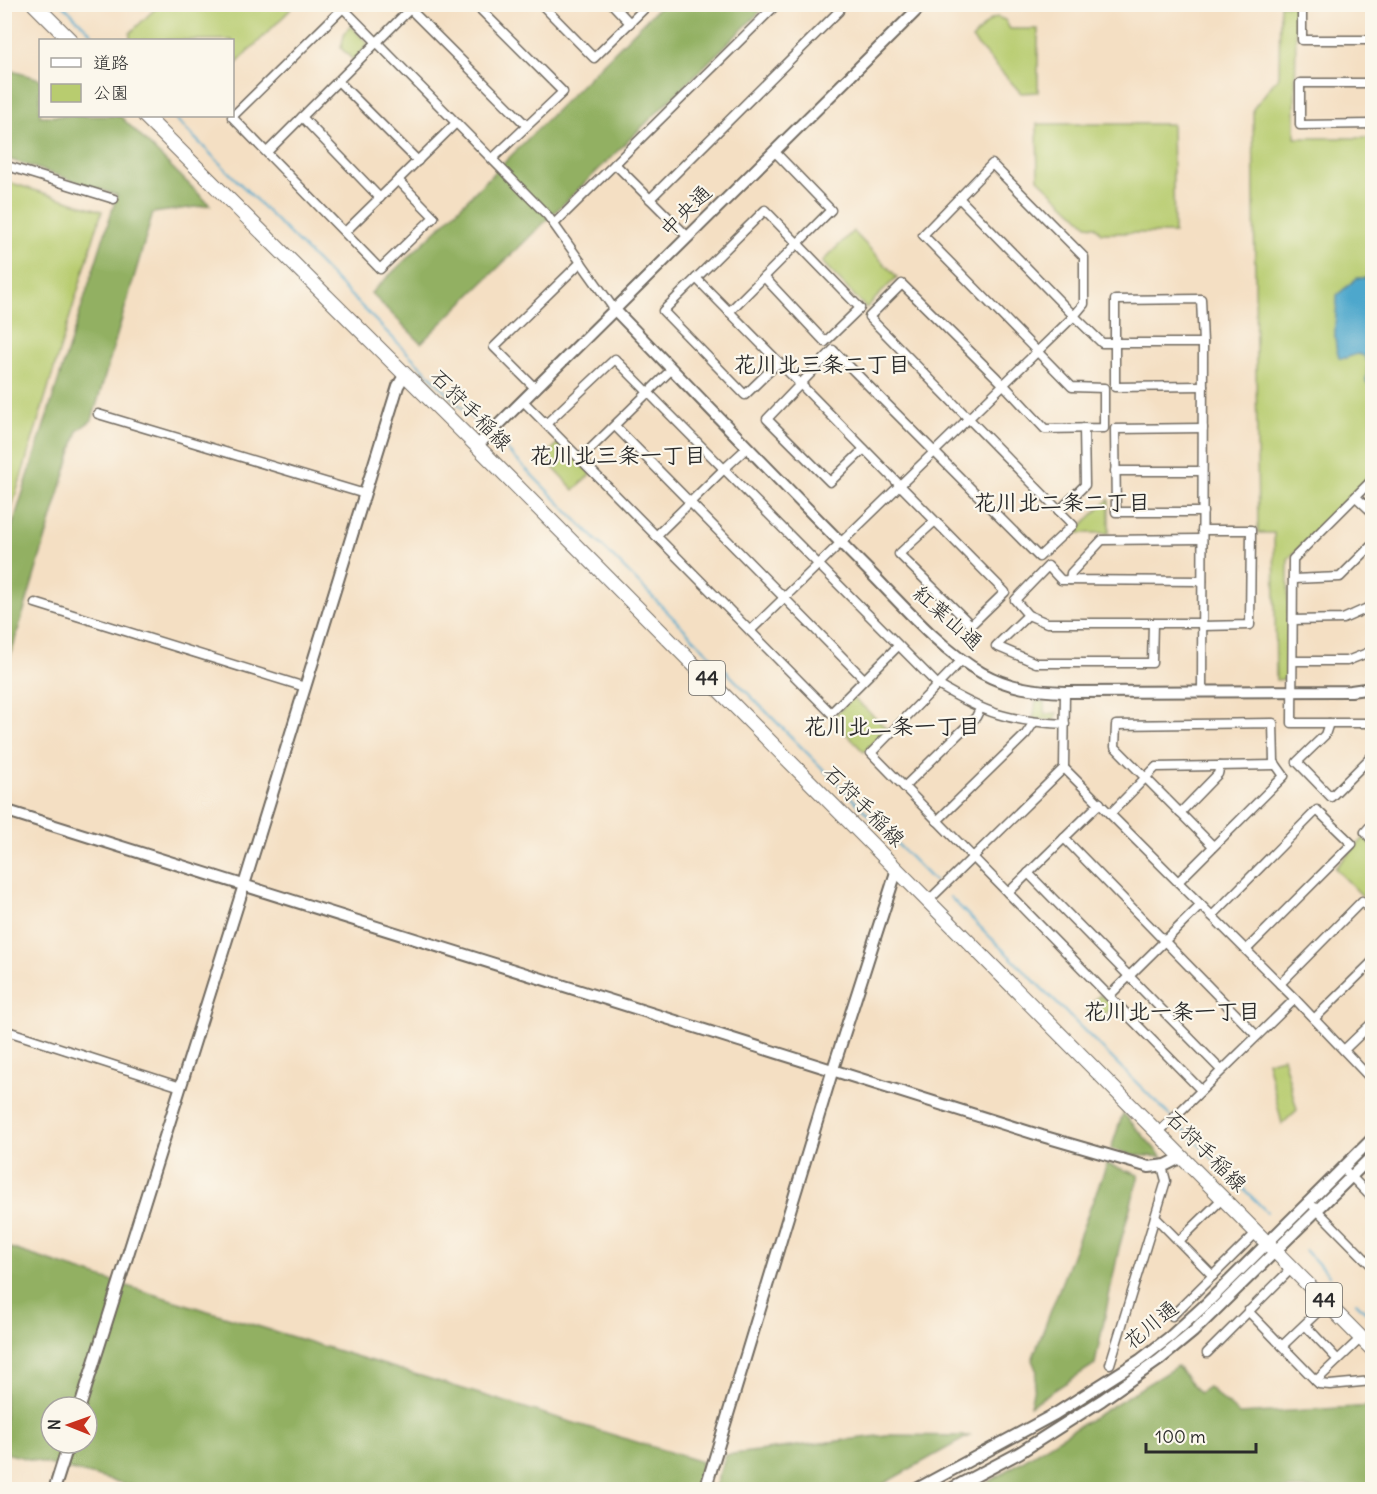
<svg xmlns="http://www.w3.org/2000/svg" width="1377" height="1494" font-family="Delius,'Klee One',sans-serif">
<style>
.green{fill:#b8cc6f;stroke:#727c4d;stroke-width:1.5}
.forest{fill:#92b062;stroke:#5e6e46;stroke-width:1.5;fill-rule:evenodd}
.water{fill:#4ea7cc;stroke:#3c697c;stroke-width:1.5}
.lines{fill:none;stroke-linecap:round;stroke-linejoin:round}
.stream{stroke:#4ea7cc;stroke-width:2}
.minor-casing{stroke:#716a60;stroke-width:11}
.tertiary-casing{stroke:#716a60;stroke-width:14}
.primary-casing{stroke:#716a60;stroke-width:16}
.minor{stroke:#fff;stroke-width:8}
.tertiary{stroke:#fff;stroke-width:10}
.primary{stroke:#fff;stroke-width:14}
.labels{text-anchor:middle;stroke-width:4.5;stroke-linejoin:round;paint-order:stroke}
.shield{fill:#fbf7ec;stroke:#696865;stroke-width:1.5}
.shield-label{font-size:20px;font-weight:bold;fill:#2b2b2b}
.street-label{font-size:21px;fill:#2b2b2b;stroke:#fbf7ec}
.neighbourhood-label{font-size:22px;font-weight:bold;fill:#2b2b2b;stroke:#fbf7ec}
</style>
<rect width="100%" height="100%" fill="#fbf7ec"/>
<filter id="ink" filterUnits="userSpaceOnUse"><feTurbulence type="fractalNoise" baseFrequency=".0167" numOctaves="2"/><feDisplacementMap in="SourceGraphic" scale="12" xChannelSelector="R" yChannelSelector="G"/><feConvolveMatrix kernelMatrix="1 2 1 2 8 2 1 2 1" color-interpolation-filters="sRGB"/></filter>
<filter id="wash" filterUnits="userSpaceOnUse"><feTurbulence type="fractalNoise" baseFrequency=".008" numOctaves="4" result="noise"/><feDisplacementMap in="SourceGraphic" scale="24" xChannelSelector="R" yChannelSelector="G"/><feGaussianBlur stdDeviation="1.35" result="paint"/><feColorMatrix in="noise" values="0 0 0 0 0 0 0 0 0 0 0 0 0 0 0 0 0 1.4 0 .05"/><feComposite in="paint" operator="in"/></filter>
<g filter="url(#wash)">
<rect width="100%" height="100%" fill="#f4dfc3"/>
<g class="green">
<polygon points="159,5 159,4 295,5 233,67 232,40 130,40 130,33"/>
<polygon points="1280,5 1296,5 1295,138 1372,138 1372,474 1288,559 1288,679 1276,680 1274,533 1258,533 1253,109 1279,76"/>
<polygon points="997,17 1005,20 1010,29 1038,29 1038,92 1021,93 972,39 990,20"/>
<polygon points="351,26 367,43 367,46 353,60 341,48 345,32"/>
<polygon points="1037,124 1172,124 1174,233 1101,233 1095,226 1087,225 1038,179"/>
<polygon points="5,181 102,211 5,530 4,181"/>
<polygon points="853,231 897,277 866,308 822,262"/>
<polygon points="559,442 591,474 574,490 544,458"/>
<polygon points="1109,499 1109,533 1074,533"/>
<polygon points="853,697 887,729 864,752 832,719"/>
<polygon points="1036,701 1045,702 1045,714 1057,713 1055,720 1033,719"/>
<polygon points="1364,838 1372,846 1372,906 1335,868"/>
<polygon points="1100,995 1114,1006 1098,1021 1086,1009"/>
<polygon points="1283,1057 1297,1110 1282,1124 1267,1061"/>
</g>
<g class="forest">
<polygon points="661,5 767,5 421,343 371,293 444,223"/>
<polygon points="5,69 40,79 40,116 120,116 210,205 153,213 92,420 78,430 5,674 5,549 117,195 5,158"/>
<polygon points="1123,1113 1162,1157 1132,1155 1111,1149"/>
<polygon points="1107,1164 1139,1175 1119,1248 1095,1364 1030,1406 1037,1372 1032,1360"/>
<path d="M4 1246 136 1289 702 1462 696 1489 149 1490 5 1453ZM51 1407H87V1443H51Z"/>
<polygon points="1177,1366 1199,1393 1208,1387 1239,1414 1372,1406 1372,1489 977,1489"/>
<polygon points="886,1435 969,1436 874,1489 714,1489 726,1455"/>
</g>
<path class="water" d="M1357 278H1366L1372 282V390L1366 381 1368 363 1364 356C1354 350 1349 361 1339 358 1331 335 1337 319 1337 295Z"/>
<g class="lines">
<g class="stream">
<polyline points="62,4 98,40"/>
<polyline points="173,116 477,423"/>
<polyline points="503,446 934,881"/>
<polyline points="950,897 1171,1117"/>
<polyline points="1175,1121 1267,1212"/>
<polyline points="1305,1250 1330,1276"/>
<polyline points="1356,1302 1372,1318"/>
</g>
</g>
</g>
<g filter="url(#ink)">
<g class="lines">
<defs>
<g id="minor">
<polyline points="405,4 527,126"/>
<polyline points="475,4 563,92 492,159"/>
<polyline points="541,4 594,58 649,4"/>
<polyline points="612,4 630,23"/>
<polyline points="1302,4 1302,40 1372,40"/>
<polyline points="340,5 548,216 614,309"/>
<polyline points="343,8 232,117 380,269 434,217 398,180"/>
<polyline points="338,81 418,161"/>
<polyline points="1372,83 1300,83 1300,125 1372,124"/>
<polyline points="302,117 380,198"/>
<polyline points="267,152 415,4"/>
<polyline points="615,164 688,237"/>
<polyline points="4,165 114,199"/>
<polyline points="650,199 839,11"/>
<polyline points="554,224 777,4"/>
<polyline points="345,232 456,123"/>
<polyline points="764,277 825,342 860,308 765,210 663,311 745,395 779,362"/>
<polyline points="696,278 1005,592 971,625 899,554 935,521"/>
<polyline points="729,312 831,210 774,151"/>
<polyline points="1203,386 1115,387 1115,300 1201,299 1203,343"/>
<polyline points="536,389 494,347 581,262"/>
<polyline points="523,401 831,713 898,646"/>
<polyline points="98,414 365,494"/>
<path d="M546 424 615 359 938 685C986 714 1009 721 1065 724"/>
<polyline points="615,426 864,679"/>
<polyline points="864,449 830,482 767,419 833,350 1039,557 1073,525 869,317 902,284 1003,384 1045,429 1104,428 1104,388 1072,387 923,235 992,164 1084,257 1084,304 1074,316 959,198"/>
<polyline points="580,459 672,369"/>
<polyline points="1115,471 1202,471"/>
<polyline points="1372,480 1293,559 1292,723 1372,723"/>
<polyline points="1356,497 1372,512"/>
<polyline points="1059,511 1085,485 1084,428"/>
<polyline points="1203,512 1116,512 1115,429 1203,428"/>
<polyline points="656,536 724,469 748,447"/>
<polyline points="1293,579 1340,577 1372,545"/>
<polyline points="1070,580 1071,573 1102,540 1202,539"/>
<polyline points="35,603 305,687"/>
<polyline points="1028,615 996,646 1036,663 1152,663 1153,623"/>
<polyline points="1293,620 1343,619 1372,606"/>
<polyline points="1202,623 1047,623 1028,615 1015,600 1048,566 1061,580 1202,581"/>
<polyline points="1202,626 1250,625 1251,530 1202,530"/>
<polyline points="750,631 1074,316 1102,343 1203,343 1202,692"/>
<polyline points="962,660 871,753 1201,1090"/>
<polyline points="1293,661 1347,661 1372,651"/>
<polyline points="1329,723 1325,735 1297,762 1331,797 1372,756"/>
<polyline points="1064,768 1295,999 1372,1080"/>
<polyline points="904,787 976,717 980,709"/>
<polyline points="1180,813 1218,774 1220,766"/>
<polyline points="1110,814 1156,767 1276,765"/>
<polyline points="937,821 1026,734 1034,722"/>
<polyline points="1372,824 1365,832 1372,840"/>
<polyline points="1064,838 1257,1036"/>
<polyline points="1028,873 1221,1070"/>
<polyline points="1178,882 1284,776 1274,762 1273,723 1116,725 1115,747 1213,846"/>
<polyline points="1008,893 1100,803"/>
<polyline points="928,901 1064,768 1065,692"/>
<polyline points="1212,916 1317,810 1352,844 1246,950"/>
<polyline points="1280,984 1362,901 1372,912"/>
<polyline points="1109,996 1201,905"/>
<polyline points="1314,1019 1372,962"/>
<polyline points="4,1030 181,1087"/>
<polyline points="1344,1050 1372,1023"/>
<polyline points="1159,1132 1295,999"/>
<polyline points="1343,1168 1372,1198"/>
<polyline points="1314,1207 1372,1266"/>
<polyline points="1155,1217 1213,1276"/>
<polyline points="1179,1241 1223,1198"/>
<polyline points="1248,1311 1319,1384 1330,1385 1372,1381"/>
<polyline points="1172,1316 1257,1232"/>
<polyline points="1305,1325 1338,1360"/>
<polyline points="1282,1346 1327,1303"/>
<polyline points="1207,1353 1292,1268"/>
<polyline points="1110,1364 1166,1181 1162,1166"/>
<polyline points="1316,1381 1361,1338"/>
</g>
<g id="tertiary">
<path d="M614 309C697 395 780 482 864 566 899 601 939 649 982 673 1009 688 1035 691 1065 692L1351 691 1372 688"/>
<polyline points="477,446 923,4"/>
<polyline points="4,810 1042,1136 1149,1167 1166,1165 1182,1157"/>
<polyline points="80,1407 244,885 398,386 405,374"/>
<polyline points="54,1490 69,1443"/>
<polyline points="705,1490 833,1069 897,869"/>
<polyline points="915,1490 1055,1414 1140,1360 1171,1336 1205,1305 1372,1139"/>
<polyline points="949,1490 1019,1453 1102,1400 1159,1360 1193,1332 1372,1156"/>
</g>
<g id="primary">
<polyline points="34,4 70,40"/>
<polyline points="145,116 477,446 1372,1349"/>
</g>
</defs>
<use href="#minor" class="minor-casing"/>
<use href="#tertiary" class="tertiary-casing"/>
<use href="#primary" class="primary-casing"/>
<use href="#minor" class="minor"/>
<use href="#tertiary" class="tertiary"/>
<use href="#primary" class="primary"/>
</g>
</g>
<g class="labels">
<g class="shield">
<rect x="689" y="661" width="36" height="34" rx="4.5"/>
<rect x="1306" y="1283" width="36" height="34" rx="4.5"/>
</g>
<g class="shield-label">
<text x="707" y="685">44</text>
<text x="1324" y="1307">44</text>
</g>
<g class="street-label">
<text transform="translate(686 211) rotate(-45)" y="7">中央通</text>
<text transform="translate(471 410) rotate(45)" y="7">石狩手稲線</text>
<text transform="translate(948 618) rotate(42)" y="7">紅葉山通</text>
<text transform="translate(864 806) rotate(45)" y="7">石狩手稲線</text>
<text transform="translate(1206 1151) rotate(45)" y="7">石狩手稲線</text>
<text transform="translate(1151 1325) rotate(-39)" y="7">花川通</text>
</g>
<g class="neighbourhood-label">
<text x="822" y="372">花川北三条二丁目</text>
<text x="618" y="463">花川北三条一丁目</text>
<text x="1062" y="510">花川北二条二丁目</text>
<text x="892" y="734">花川北二条一丁目</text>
<text x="1172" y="1019">花川北一条一丁目</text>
</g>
</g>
<rect width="1377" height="1494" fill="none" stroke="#fbf7ec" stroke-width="24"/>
<rect x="39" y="39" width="195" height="78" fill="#fbf7ec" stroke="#a8a59f" stroke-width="1.5"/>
<rect x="51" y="58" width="30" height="9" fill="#ffffff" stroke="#a8a59f" stroke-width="1.5"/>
<text x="93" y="69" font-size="18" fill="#2b2b2b">道路</text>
<rect x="51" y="84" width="30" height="18" fill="#b8cc6f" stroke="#a8a59f" stroke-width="1.5"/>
<text x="93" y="99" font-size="18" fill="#2b2b2b">公園</text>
<g transform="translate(69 1425) rotate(271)"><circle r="28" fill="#fbf7ec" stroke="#a8a59f" stroke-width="1.5"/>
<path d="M0-4.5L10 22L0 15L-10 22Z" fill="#c8321e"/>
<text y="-9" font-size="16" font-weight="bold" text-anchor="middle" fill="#2b2b2b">N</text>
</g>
<path d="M1146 1443v9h110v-9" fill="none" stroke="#2b2b2b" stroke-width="3"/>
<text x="1155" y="1443" font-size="18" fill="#2b2b2b" stroke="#fbf7ec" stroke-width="4.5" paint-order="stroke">100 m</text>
</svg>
